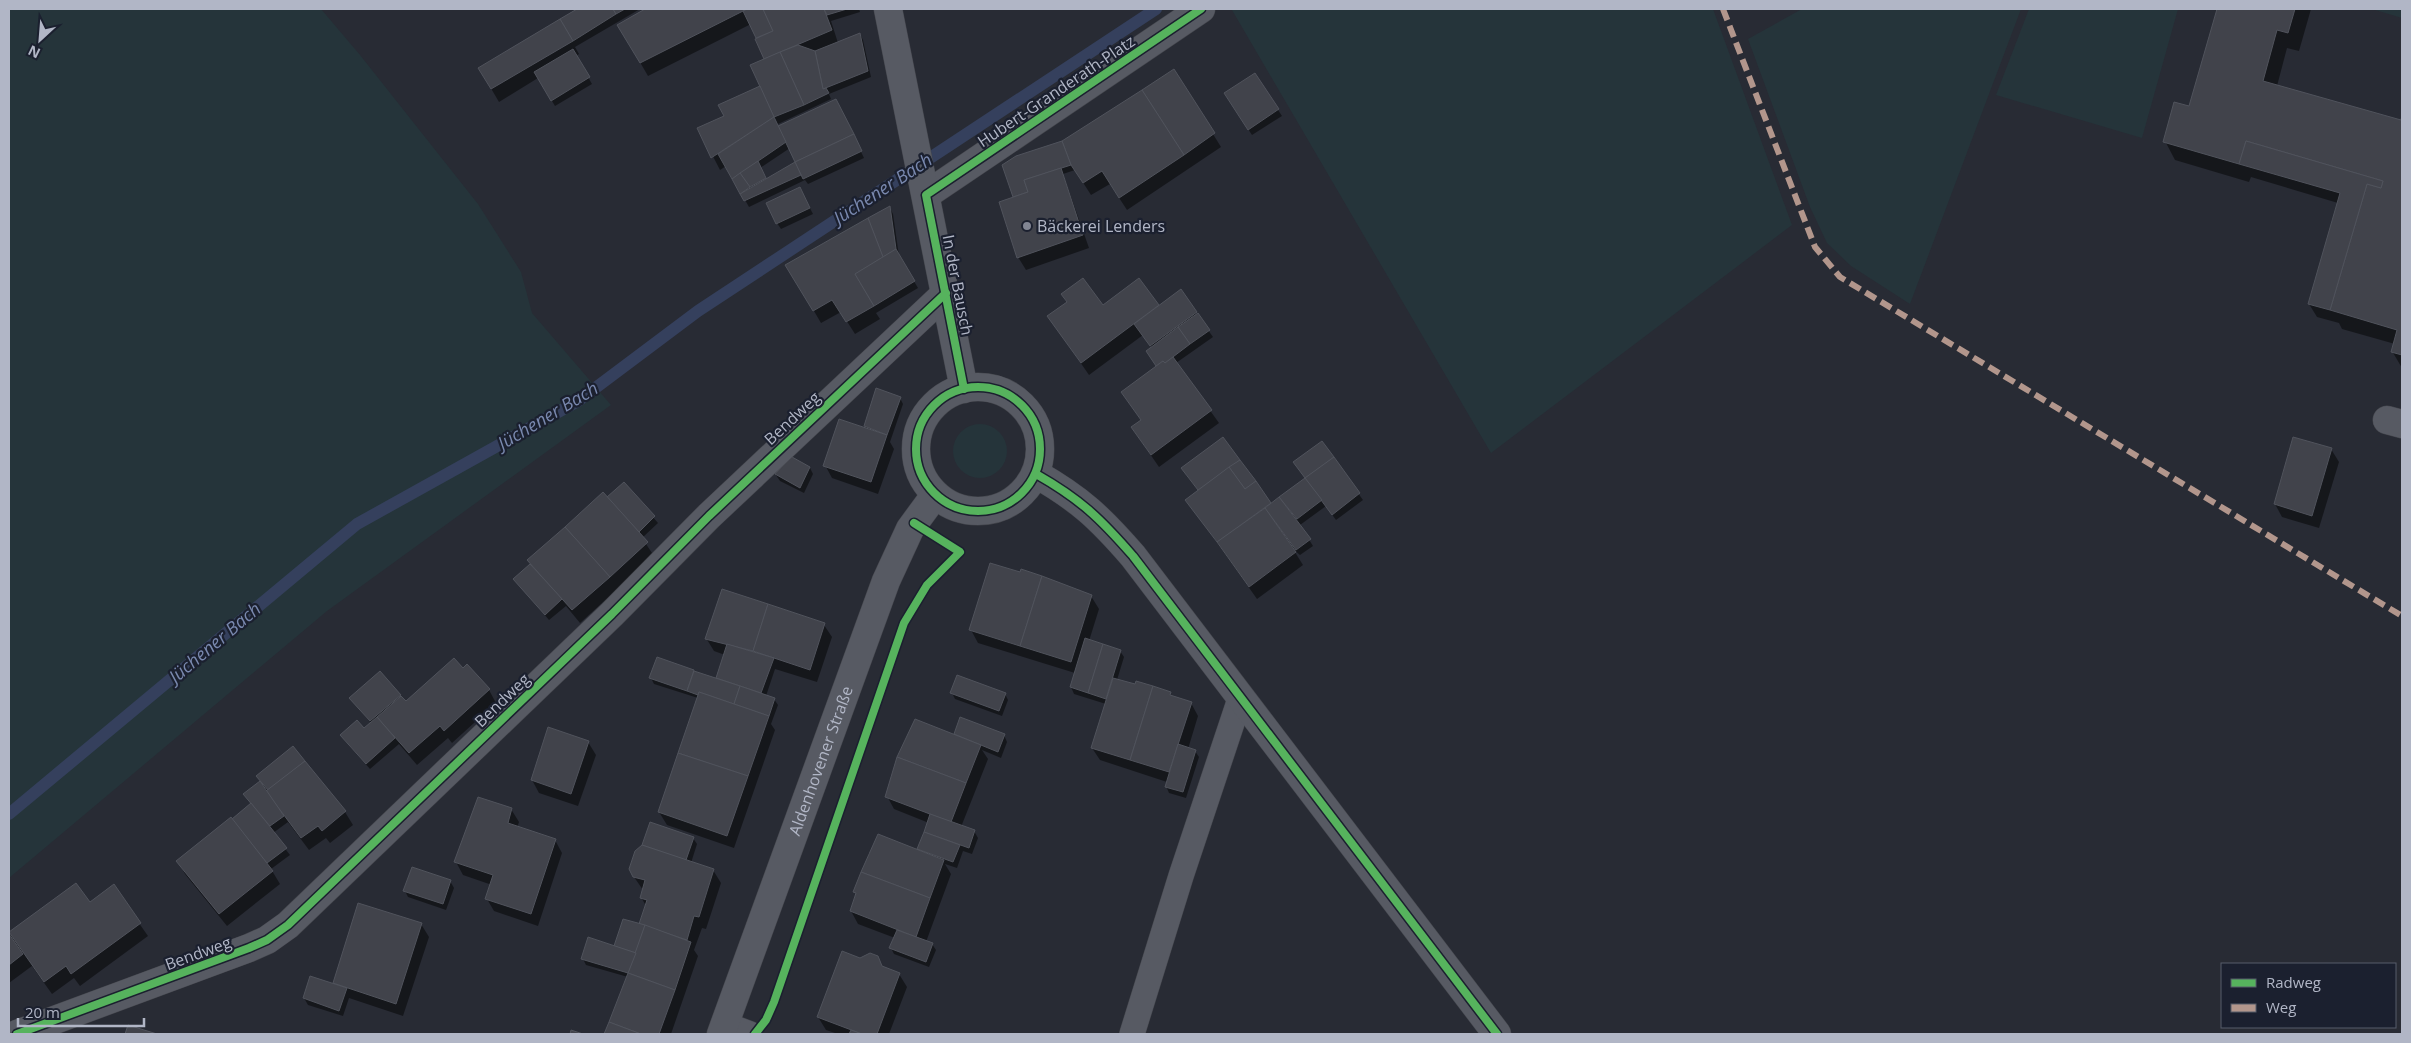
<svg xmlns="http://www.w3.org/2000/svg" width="2411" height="1043" font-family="'Open Sans',sans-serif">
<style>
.green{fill:#25343a}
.shadow{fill:#0007;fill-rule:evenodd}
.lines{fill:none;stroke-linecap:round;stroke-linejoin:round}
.stream{stroke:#35405d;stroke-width:12}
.building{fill:#41434b;stroke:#50535c}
.service-casing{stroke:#44464d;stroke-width:26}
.minor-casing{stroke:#44464d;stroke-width:29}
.tertiary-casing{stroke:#44464d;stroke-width:29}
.service{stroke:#575a63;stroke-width:25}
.minor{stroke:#575a63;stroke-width:28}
.tertiary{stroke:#575a63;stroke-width:28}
.quiet{stroke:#b2968c;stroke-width:6;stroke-dasharray:12 6;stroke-linecap:butt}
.cycleway-casing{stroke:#1b202f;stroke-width:11}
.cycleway{stroke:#56b35d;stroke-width:8}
.poi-dot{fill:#818593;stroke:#1b202f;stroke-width:2}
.labels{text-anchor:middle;stroke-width:4.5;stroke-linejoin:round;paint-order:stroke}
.street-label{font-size:16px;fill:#b1b6c6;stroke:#1b202f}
.poi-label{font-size:16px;fill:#b1b6c6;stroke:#1b202f;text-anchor:start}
.water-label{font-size:18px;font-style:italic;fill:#7988ae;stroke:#1b202f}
</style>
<rect width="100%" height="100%" fill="#282b34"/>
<g class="green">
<polygon points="9,9 321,9 360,55 478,204 521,272 532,313 611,405 327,611 9,878"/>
<polygon points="1234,9 1713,9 1792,225 1491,453 1232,10"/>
<polygon points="1802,9 2021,9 1910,304 1851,266 1827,243 1810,207 1748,39"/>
<polygon points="2029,9 2178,9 2142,138 1996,95"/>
<polygon points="2372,9 2402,9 2402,18"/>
<circle cx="980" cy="451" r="27"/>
</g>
<g class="shadow">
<polygon points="579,9 640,9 575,47 579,54 576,56 592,84 555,106 538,78 499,102 479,68"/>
<path d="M647 9H859L860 12 831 21 838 43 860 34 863 40 871 77 829 94 831 99 778 124 779 127 836 100 864 158 808 184 805 180 749 207 726 166 720 170 699 129 725 117 759 88 766 60 751 24 648 76 619 26ZM790 148 798 164 766 180 760 168Z"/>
<polygon points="2218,9 2311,9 2299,51 2287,48 2277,86 2402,121 2402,120 2402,368 2392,351 2395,344 2342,329 2339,323 2317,317 2309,304 2338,203 2251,177 2249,182 2175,160 2165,141 2190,107"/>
<polygon points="1174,71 1221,147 1127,210 1110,184 1091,195 1075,170 1063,174 1089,248 1026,270 1018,257 1015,198 1004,165 1063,142"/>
<polygon points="1255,75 1282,116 1252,135 1229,100"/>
<polygon points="803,195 813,214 781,229 777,223"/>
<polygon points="890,208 893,214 899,256 918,288 876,313 880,319 855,334 841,312 821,323 787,265"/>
<polygon points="1139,280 1159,307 1180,291 1213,337 1176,363 1219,423 1159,467 1132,428 1142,421 1122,392 1157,367 1151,358 1152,348 1143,335 1089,375 1049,317 1067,303 1062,295 1103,307"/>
<polygon points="900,398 903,404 890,442 894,449 878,494 832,478 825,465 867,429 865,426"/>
<polygon points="1322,443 1363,500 1336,520 1326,506 1300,525 1313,546 1300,555 1293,549 1303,565 1257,599 1187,500 1199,491 1186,475 1255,482 1271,505 1306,479"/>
<polygon points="2331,449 2339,462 2319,528 2282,517 2275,504"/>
<polygon points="792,459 810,468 813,474 804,493 780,481 776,475"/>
<polygon points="624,484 658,523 642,538 654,556 580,623 566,606 549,620 515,580 611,504"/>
<polygon points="1091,596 1099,609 1089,641 1120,651 1124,657 1117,680 1170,693 1172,697 1191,703 1198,716 1188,749 1195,751 1199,757 1186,798 1169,793 1166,786 1167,782 1100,760 1092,748 1106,704 1074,694 1071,687 1075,673 978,643 971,630"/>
<polygon points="824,625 832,637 817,682 775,669 766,696 774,699 778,705 771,724 775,730 734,848 667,825 659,812 698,698 654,684 651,678 657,659 717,679 725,655 714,651 706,638"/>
<polygon points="463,669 489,690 496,703 452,743 448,738 417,765 399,744 370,769 346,742 342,736 363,730 371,723 351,698 400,696 406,703"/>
<polygon points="952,693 1005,694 1008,700 1002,716 955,699"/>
<polygon points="955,734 1004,735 1007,742 1001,758 982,750 988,759 961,827 974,831 978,838 972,854 963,851 957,868 945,864 951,874 926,942 932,944 936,950 929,967 894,954 891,948 895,938 858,924 851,911 869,853 921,852 919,849 929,823 894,809 887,796 893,780 891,777 906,738 957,737"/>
<polygon points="588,742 596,755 578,806 539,793 532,780"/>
<polygon points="304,762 345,812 353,825 330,843 326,838 309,850 288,822 273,833 290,855 271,869 280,884 227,926 185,874 178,861 236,826 252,804 245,794 261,781"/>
<polygon points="511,809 519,822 517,828 555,840 562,853 538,926 494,911 487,899 492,885 463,875 456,862"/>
<polygon points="693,838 697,844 691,863 713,870 721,883 706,929 702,928 694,950 698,956 671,1034 606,1034 628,977 586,965 583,959 615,947 640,925 646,906 641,897 643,890 634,877"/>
<polygon points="450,881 454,888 446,910 408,897 405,891"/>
<polygon points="76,885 90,903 113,886 148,936 80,986 74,978 52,994 32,966 9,983 9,934"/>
<polygon points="421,924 429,937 403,1016 349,998 343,1016 308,1005 304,998 336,986 334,983"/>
<polygon points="877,957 883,968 899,974 907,987 889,1034 838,1034 826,1030 818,1017"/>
</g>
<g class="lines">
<polyline class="stream" points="9,814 357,524 578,401 698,311 1156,9"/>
</g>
<g class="building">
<polygon points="577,9 613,9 616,14 573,41 560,19"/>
<polygon points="613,9 625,9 616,14"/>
<polygon points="645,9 747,9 640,63 617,25"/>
<polygon points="747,9 763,9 773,31 756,38 743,11"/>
<polygon points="763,9 824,9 832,30 764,59 755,39 773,31"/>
<polygon points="824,9 847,9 827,15"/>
<polygon points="2217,9 2295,9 2288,33 2277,30 2263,81 2401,120 2402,115 2402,355 2391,352 2397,330 2330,310 2367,184 2381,188 2383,181 2246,141 2239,164 2163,142 2174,102 2189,106"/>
<polygon points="560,19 573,41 491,89 478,68"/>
<polygon points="860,33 868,71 823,89 815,51"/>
<polygon points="798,45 815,51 823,89 826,88 829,93 804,105 780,52"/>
<polygon points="573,49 590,77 551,101 534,72"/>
<polygon points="780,52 804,105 774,117 750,65"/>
<polygon points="1174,69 1215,133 1184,155 1142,90"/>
<polygon points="1255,73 1279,109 1248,130 1224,93"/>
<polygon points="760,86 774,117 711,158 697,128 724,116 718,105"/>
<polygon points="1142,90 1184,155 1119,198 1102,171 1083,183 1071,165 1062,141"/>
<polygon points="836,99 854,134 795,162 778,126"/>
<polygon points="774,117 786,142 732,179 718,154"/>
<polygon points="854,134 862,151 803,179 795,162"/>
<polygon points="1062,141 1071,165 1024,180 1028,192 1013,197 1002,165 1016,156"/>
<polygon points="2246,141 2383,181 2381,188 2367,184 2330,310 2308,304 2340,193 2239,164"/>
<polygon points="758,161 766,178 750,187 740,173"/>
<polygon points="795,162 801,175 744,201 740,194"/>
<polygon points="1061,168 1083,235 1017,258 999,202 1028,192 1024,180"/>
<polygon points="740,173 750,187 740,194 732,179"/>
<polygon points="800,187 810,208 776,224 766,203"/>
<polygon points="890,206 896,249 883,257 868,218"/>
<polygon points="868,218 883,257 855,274 874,306 846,322 832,300 813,311 785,265"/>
<polygon points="896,249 915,281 874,306 855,274"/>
<polygon points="1083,278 1103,305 1139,278 1159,305 1081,363 1047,316 1067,302 1061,294"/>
<polygon points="1181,289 1197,312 1150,346 1134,324"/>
<polygon points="1198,313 1210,330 1190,344 1178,327"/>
<polygon points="1178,327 1190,344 1165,363 1163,361 1156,366 1146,351"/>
<polygon points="1173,357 1212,410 1151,455 1131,427 1141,420 1121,392 1163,361 1165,363"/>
<polygon points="876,388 901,397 887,435 864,426"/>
<polygon points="839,419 887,435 871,482 823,466"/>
<polygon points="1223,437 1240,460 1198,490 1181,468"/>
<polygon points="2293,437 2332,448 2312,516 2274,504"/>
<polygon points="1322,441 1334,457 1305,478 1293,462"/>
<polygon points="792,457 810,467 800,488 775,474"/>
<polygon points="1334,457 1360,493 1332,515 1305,478"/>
<polygon points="1240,460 1256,481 1245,489 1229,467"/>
<polygon points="1229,467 1245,489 1256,481 1271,503 1217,542 1185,500"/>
<polygon points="1305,478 1322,500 1297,519 1279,497"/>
<polygon points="624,482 655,516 639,532 607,497"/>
<polygon points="603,492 648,542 610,577 565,527"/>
<polygon points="1279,497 1311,539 1296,550 1265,508"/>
<polygon points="1265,508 1296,552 1249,587 1217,542"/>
<polygon points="565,527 610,577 572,610 527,560"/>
<polygon points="990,563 1020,572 1021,569 1042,576 1020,646 969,630"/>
<polygon points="530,564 562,599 545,615 513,579"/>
<polygon points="1042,576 1092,595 1071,662 1020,646"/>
<polygon points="722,589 768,604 753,651 705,639"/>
<polygon points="768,604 825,623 810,670 753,651"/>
<polygon points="1085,638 1103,644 1088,693 1070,687"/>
<polygon points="727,644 774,658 761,693 716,678"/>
<polygon points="1103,644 1121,650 1106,699 1088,693"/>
<polygon points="657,657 694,670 687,691 649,678"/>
<polygon points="454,658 463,668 467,664 490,689 444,731 440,726 409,753 377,717 401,696 406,701"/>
<polygon points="380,671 401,695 370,721 349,698"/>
<polygon points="694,671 740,686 734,704 699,692 698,695 687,691"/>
<polygon points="957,675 1006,693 999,711 950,693"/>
<polygon points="1113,678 1135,684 1136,681 1153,686 1130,760 1091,748"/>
<polygon points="740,686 775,698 769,716 734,704"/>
<polygon points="1153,686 1171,692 1170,695 1192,702 1169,772 1130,760"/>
<polygon points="699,692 769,716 748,776 678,753"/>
<polygon points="377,717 395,738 366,764 340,735 357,720 364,728"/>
<polygon points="960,717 1005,734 998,752 954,734"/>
<polygon points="915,719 981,745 966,783 897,757"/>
<polygon points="548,727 589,741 571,794 531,780"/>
<polygon points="1178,744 1196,750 1183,792 1165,787"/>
<polygon points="293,746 305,761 268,790 256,776"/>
<polygon points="678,753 748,776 727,836 658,812"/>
<polygon points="897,757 966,783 951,822 885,797"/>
<polygon points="305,761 346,811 322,831 318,826 301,838 266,791"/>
<polygon points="260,781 284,816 270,826 243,794"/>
<polygon points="478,797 512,808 508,823 556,839 531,914 485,899 493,875 454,862"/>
<polygon points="251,803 287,848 267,863 232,819"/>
<polygon points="930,814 975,830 969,848 924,832"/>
<polygon points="231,817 273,871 219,914 176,861"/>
<polygon points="650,822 694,837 686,860 642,845"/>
<polygon points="924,832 960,845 953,862 917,849"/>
<polygon points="878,834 944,860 930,898 861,872"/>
<polygon points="642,845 714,869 699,917 694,916 687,940 639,924 647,900 640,898 645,880 633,877 629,869 635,851"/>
<polygon points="412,867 451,880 443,904 403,891"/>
<polygon points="861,872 930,898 916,937 850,911 856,893 853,892"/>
<polygon points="76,883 90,902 114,884 141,923 71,974 66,966 44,982 9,932"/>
<polygon points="358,903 422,923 396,1004 333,983"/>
<polygon points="623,919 645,925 636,953 614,946"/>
<polygon points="645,925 691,942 675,990 628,973"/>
<polygon points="897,930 933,943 926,962 889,948"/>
<polygon points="9,934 23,954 9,965"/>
<polygon points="588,937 636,953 628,973 581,959"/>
<polygon points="842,951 860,958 870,953 878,956 882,966 900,973 877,1034 862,1034 817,1017"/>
<polygon points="628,973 675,990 659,1034 641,1034 609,1022"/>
<polygon points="310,976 347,988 339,1011 303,998"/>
<polygon points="609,1022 641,1034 604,1034"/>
<polygon points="128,1025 157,1034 125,1034"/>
<polygon points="571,1030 583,1034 570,1034"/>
<polygon points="851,1030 862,1034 849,1034"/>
</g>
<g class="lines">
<defs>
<g id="service">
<polyline points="724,1024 750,1034"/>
<polyline points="1132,1034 1181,876 1240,699"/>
</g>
<g id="minor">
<polyline points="926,195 1201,9"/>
<polyline points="2387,420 2402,424"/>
<polyline points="17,1034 249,948 267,940 288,925 612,614 709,516 946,293"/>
</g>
<g id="tertiary">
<polyline points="888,9 964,389"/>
<circle cx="978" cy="449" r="62"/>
<path d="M1036 474C1080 499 1100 518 1133 556L1497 1034"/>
<path id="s1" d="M721 1034 886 581 910 529 935 495"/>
</g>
</defs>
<use href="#service" class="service-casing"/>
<use href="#minor" class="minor-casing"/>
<use href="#tertiary" class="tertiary-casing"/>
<use href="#service" class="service"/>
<use href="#minor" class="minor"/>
<use href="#tertiary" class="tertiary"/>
<polyline class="quiet" points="1723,9 1815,247 1840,277 2402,616"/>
<defs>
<g id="cycleway">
<circle cx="978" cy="449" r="62"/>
<polyline points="964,389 926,195 1201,9"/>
<path d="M1036 474C1080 499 1100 518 1133 556L1497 1034"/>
<polyline points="17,1034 249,948 267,940 288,925 612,614 709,516 946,293"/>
<polyline points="755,1034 766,1020 774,1002 904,623 927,585 960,552 914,523"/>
</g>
</defs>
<use href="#cycleway" class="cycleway-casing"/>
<use href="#cycleway" class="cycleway"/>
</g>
<circle class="poi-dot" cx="1027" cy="226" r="5"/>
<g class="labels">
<g class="street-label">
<text transform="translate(1056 91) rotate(-34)" y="6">Hubert-Granderath-Platz</text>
<text transform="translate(958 285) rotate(79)" y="6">In der Bausch</text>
<text transform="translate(792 418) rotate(-43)" y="6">Bendweg</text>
<text transform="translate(502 700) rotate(-44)" y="6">Bendweg</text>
<text dy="6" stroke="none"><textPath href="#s1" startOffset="291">Aldenhovener Straße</textPath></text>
<text transform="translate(198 953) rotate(-20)" y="6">Bendweg</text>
</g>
<g class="poi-label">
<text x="1037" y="232">Bäckerei Lenders</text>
</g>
<g class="water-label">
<text transform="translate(883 189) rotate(-33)" y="6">Jüchener Bach</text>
<text transform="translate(548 416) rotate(-31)" y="6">Jüchener Bach</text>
<text transform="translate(215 643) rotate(-40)" y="6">Jüchener Bach</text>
</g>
</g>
<rect width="2411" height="1043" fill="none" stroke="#b1b6c6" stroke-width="20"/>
<rect x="2221" y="963" width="175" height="65" fill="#1b202f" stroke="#575c6b"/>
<rect x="2231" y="979" width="25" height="8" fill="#56b35d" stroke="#575c6b"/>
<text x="2266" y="988" font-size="15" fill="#b1b6c6">Radweg</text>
<rect x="2231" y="1004" width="25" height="8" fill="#b2968c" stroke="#575c6b"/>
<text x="2266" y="1013" font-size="15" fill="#b1b6c6">Weg</text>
<g transform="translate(40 40) rotate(206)" stroke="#1b202f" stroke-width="4" paint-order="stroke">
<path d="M0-4L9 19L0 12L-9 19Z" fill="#b1b6c6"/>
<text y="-8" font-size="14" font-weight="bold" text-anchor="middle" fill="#b1b6c6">N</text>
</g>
<path d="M18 1018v8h126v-8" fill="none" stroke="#b1b6c6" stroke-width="2.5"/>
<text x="25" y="1018" font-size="15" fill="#b1b6c6" stroke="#1b202f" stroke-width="4" paint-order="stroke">20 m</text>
</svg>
